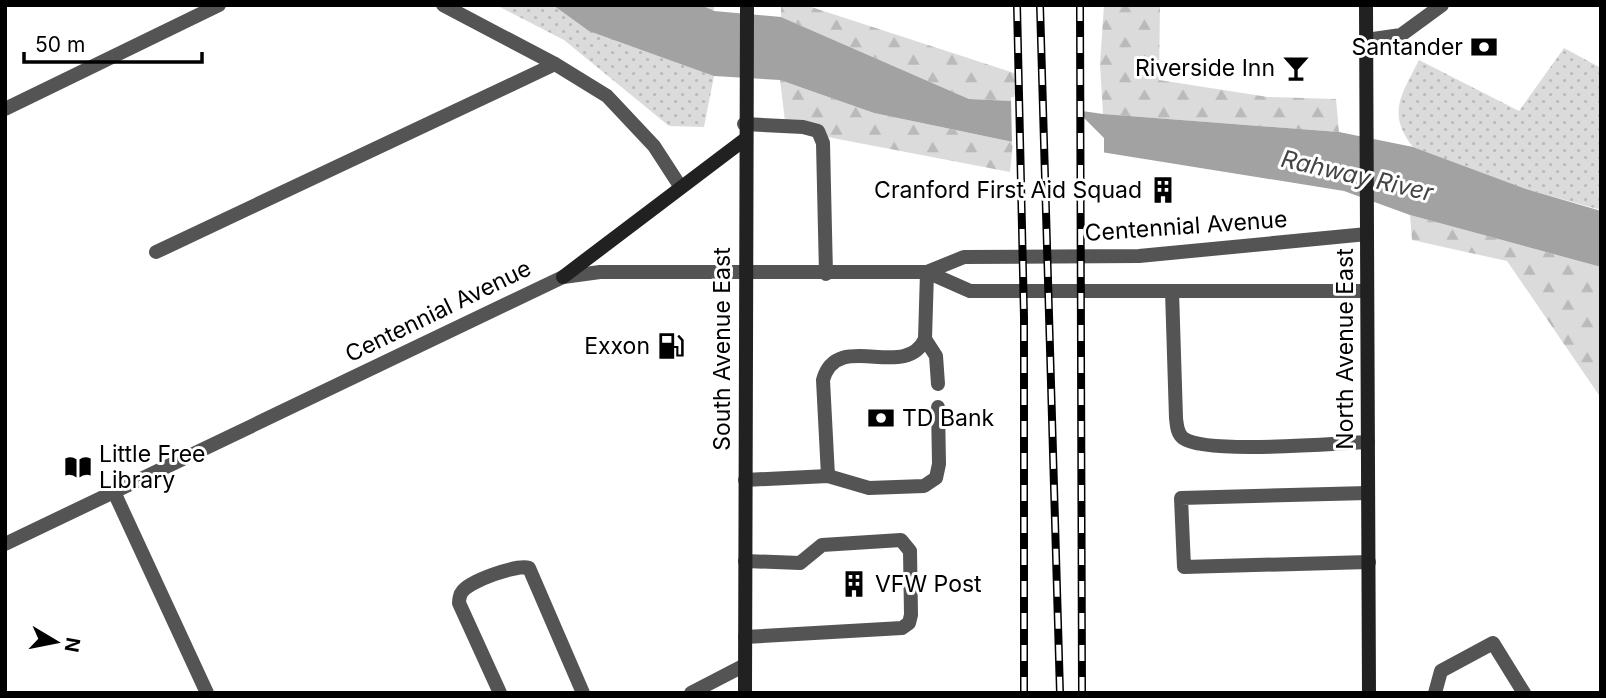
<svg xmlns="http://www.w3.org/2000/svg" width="1606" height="698" font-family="Inter,sans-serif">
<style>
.forest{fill:url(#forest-firs)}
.park{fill:url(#park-dots)}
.water{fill:#a2a2a2}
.pier{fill:#fff}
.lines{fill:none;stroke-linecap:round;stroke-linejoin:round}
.service{stroke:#545454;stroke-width:14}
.minor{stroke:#545454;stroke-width:14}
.tertiary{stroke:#545454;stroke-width:14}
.secondary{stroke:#212121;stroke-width:14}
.rail-casing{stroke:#000;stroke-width:8}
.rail{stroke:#fff;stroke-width:5;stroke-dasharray:16;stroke-linecap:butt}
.labels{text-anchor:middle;stroke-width:6;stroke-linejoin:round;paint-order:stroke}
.poi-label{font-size:23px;fill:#000;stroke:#fff;text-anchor:end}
.street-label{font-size:23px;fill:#000;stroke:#fff}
.water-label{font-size:24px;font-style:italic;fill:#434343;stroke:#fff}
</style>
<defs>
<pattern id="forest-firs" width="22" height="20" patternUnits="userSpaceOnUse" patternTransform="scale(1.75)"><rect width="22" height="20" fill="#dbdbdb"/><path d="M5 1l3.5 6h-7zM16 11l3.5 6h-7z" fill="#bababa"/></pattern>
<pattern id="park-dots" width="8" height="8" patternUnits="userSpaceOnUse" patternTransform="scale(1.75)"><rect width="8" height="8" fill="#dbdbdb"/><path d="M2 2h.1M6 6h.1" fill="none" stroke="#bababa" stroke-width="1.8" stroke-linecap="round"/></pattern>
</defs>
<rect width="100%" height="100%" fill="#fff"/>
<g class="forest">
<polygon points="781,5 805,5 1020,75 1013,101 969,99 781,17"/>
<polygon points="1104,5 1160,5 1159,80 1268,97 1336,99 1339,132 1103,114 1100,64"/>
<polygon points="780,80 874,113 1013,142 1010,172 786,129"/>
<polygon points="1410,215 1601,267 1601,398 1507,261 1412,240"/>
</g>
<g class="park">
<polygon points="496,5 714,5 714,76 704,127 669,126 564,40"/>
<path d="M1564 48 1601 68V210L1526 189 1413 147C1386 113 1402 94 1419 60L1519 111Z"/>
</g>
<polygon class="water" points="553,5 701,5 714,11 781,17 969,99 1013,101 1103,114 1339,132 1413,147 1526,189 1601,211 1601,267 1410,215 1344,191 1101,152 1013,142 874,113 780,80 714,76 589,31"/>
<polygon class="pier" points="1011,97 1072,106 1104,138 1104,156 1012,145"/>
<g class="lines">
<g class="service">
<polyline points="744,124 803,127 818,131 823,143 826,274"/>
<polyline points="156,252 555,64"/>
<path d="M1172 291 1176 418C1177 426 1177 433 1183 438 1205 455 1335 443 1368 442"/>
<polyline points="925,339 936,356 938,384"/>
<path d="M828 476 823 380C837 329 905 382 925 339L927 272"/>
<polyline points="745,480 828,476 869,488 924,486 936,478 939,464 938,407"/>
<polyline points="1368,493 1181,498 1184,567 1369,562"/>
<polyline points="745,561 800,563 822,545 901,540 910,551 911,615 909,623 902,628 745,637"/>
<path d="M500 693 459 603C459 600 460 594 462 592 469 581 517 564 529 568L583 693"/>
<polyline points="1435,693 1441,671 1493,643 1524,693"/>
</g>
<g class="minor">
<polyline points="443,5 555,64 607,96 654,146 680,186"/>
<polyline points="5,109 219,5"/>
<polyline points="114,492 207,693"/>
<polyline points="691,693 745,665"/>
</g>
<g class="tertiary">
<polyline points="1366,40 1401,35 1442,5"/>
<polyline points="927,272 970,291 1367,291"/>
<polyline points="5,544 563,277 600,272 927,272 964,257 1139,256 1367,234"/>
</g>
<g class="secondary">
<polyline points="1366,5 1369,693"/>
<polyline points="563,277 744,140"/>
<polyline points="745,693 747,5"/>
</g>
<defs>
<g id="rail">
<polyline points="1017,5 1024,317 1024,693"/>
<polyline points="1040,5 1060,693"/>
<polyline points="1080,5 1082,693"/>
</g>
</defs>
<use href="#rail" class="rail-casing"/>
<use href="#rail" class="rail"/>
</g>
<defs>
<symbol id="bank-bare" viewBox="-9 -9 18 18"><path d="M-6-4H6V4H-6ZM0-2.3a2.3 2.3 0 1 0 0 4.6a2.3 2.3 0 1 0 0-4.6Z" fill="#000" stroke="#fff" stroke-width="2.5" paint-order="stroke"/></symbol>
<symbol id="bar-bare" viewBox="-9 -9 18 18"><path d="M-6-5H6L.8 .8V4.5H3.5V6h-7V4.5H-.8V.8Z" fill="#000" stroke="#fff" stroke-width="2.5" paint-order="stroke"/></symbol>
<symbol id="building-bare" viewBox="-9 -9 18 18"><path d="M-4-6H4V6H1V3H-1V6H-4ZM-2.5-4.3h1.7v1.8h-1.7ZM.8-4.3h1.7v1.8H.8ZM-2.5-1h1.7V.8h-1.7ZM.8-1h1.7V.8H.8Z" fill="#000" stroke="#fff" stroke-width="2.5" paint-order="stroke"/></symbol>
<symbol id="fuel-bare" viewBox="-9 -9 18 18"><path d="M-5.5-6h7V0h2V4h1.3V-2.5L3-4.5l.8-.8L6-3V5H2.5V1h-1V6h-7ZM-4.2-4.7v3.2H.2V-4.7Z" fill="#000" stroke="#fff" stroke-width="2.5" paint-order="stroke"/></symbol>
<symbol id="library-bare" viewBox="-9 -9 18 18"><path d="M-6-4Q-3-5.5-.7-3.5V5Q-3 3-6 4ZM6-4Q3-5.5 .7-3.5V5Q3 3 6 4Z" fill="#000" stroke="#fff" stroke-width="2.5" paint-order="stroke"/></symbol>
</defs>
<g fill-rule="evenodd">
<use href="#bank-bare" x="1465" y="28" width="38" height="38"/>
<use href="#bar-bare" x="1277" y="49" width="38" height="38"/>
<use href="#building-bare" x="1144" y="171" width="38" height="38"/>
<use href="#fuel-bare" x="652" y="327" width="38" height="38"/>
<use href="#bank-bare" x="862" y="399" width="38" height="38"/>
<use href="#library-bare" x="59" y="448" width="38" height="38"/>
<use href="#building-bare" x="835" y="565" width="38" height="38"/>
</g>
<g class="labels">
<g class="poi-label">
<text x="1463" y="55">Santander</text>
<text x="1275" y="76">Riverside Inn</text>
<text x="1142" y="198">Cranford First Aid Squad</text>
<text x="650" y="354">Exxon</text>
<text x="902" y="426" text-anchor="start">TD Bank</text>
<text x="99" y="462" text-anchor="start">Little Free<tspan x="99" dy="26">Library</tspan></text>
<text x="875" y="592" text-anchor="start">VFW Post</text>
</g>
<g class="street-label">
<text transform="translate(1186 226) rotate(-4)" y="8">Centennial Avenue</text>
<text transform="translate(438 311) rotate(-26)" y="8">Centennial Avenue</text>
<text transform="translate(722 349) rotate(-90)" y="8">South Avenue East</text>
<text transform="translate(1345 349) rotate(-90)" y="8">North Avenue East</text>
</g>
<g class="water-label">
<text transform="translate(1357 176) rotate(13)" y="8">Rahway River</text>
</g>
</g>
<rect width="1606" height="698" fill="none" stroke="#000000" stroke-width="14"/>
<g transform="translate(56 642) rotate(100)" stroke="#ffffff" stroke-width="5" paint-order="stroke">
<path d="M0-5L12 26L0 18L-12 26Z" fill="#000000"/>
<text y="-10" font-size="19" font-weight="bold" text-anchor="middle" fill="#000000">N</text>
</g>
<path d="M24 52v10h178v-10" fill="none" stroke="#000000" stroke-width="3.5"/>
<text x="35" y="52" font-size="21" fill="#000000" stroke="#ffffff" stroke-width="5" paint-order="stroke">50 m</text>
</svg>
